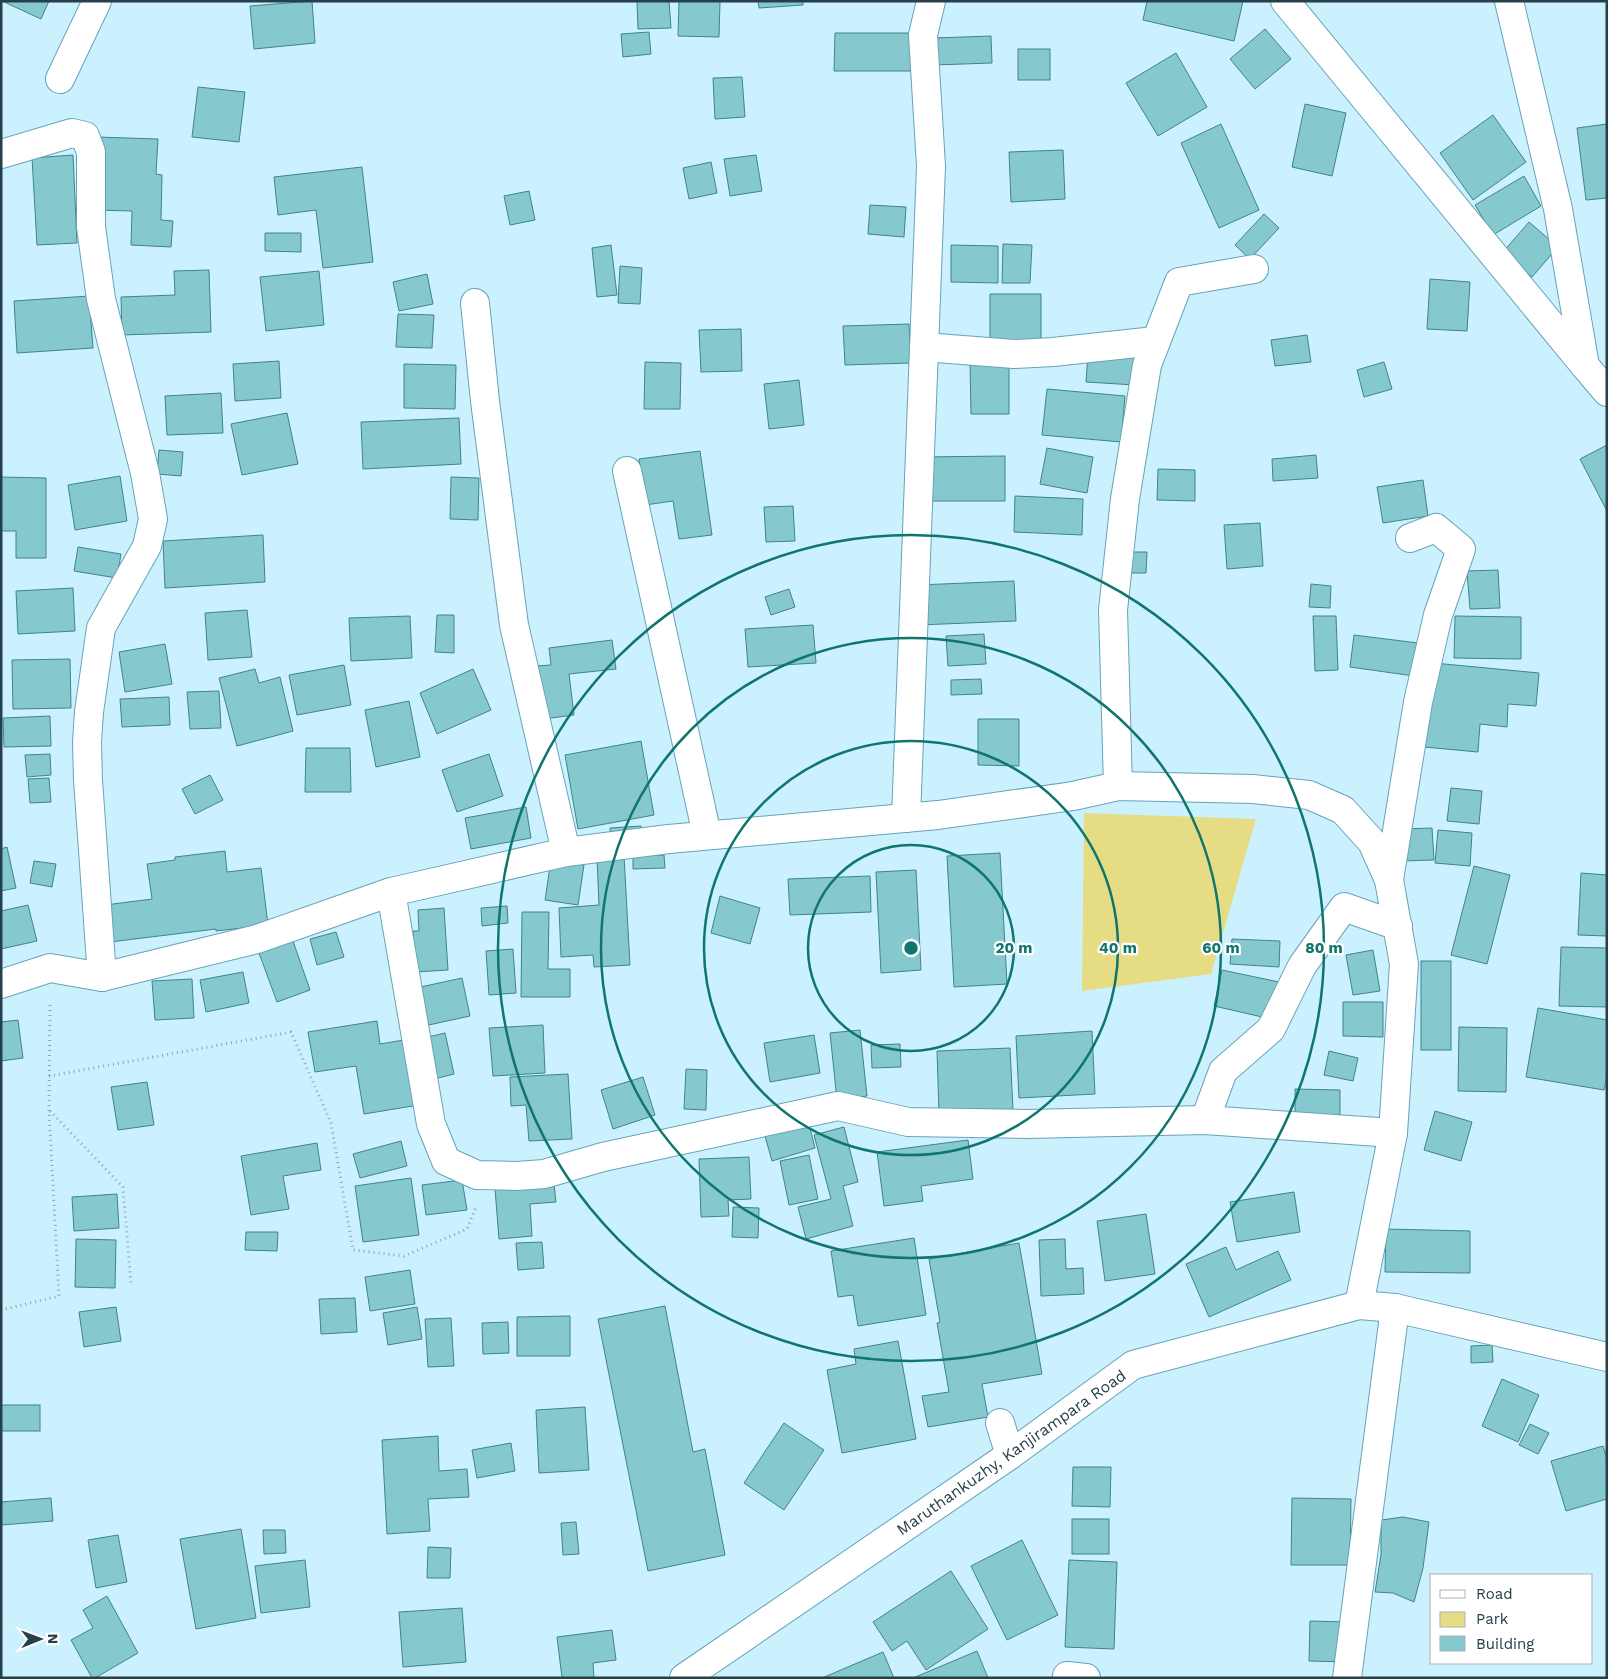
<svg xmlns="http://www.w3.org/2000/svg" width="1608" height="1679" font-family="'Work Sans',sans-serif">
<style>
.green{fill:#e6dc84}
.building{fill:#85c9cf;stroke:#3f8489}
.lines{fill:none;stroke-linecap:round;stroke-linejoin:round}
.minor-casing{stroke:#67a3b8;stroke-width:30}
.secondary-casing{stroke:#67a3b8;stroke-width:30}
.path{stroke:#88a8b4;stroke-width:3;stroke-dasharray:1 4;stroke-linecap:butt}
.minor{stroke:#fff;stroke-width:28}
.secondary{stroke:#fff;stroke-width:28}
.ring{fill:none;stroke:#0f766e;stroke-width:2.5}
.labels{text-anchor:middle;stroke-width:4.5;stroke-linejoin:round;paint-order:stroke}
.street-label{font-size:16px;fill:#264049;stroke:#fff}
.centre{fill:#0f766e;stroke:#fff;stroke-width:2.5}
.ring-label{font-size:15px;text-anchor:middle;font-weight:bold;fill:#0f766e;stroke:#fff;stroke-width:4.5;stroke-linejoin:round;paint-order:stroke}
</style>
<rect width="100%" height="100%" fill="#ccf1fe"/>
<polygon class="green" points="1084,813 1256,819 1211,974 1082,991"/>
<g class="building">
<polygon points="2,1 49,1 41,19"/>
<polygon points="312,1 315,43 254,49 250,6"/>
<polygon points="637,1 669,1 671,28 638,29"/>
<polygon points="679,1 720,1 719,37 678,36"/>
<polygon points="758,1 803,1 803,5 759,8"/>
<polygon points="1147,1 1243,1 1234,41 1143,20"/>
<polygon points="1265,29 1291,59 1255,89 1230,59"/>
<polygon points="649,32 651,54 623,57 621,34"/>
<polygon points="835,33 913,33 913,71 834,71"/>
<polygon points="991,36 992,63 934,65 933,38"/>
<rect x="1018" y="49" width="32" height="31"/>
<polygon points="1176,53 1207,107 1158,136 1126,83"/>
<polygon points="742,77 745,117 715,119 713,78"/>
<polygon points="198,87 245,92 239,142 192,137"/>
<polygon points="1305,104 1346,113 1332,176 1292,167"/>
<polygon points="1493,115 1526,162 1473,200 1440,153"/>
<polygon points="1221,124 1259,210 1219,228 1181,143"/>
<polygon points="1607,124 1607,198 1586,200 1577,128"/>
<polygon points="97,137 158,139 156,174 162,175 161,220 173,221 171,247 131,245 132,211 94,210"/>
<polygon points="1063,150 1065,199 1011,202 1009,152"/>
<polygon points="73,155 77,243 37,245 32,158"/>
<polygon points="756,155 762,191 730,196 724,159"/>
<polygon points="711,162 717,193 689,199 683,168"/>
<polygon points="362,167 373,262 323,268 316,210 278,215 274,177"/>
<polygon points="1524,176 1541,206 1493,235 1475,205"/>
<polygon points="529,191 535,220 510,225 504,196"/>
<polygon points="870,205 906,207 904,237 868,234"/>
<polygon points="1264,214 1279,228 1250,259 1235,245"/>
<polygon points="1529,222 1558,247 1532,277 1503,252"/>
<polygon points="265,233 301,233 301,252 265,251"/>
<polygon points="1003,244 1032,245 1030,283 1002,283"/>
<polygon points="611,245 617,295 597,297 592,248"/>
<polygon points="951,245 998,246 998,283 951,282"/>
<polygon points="620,266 642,268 640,304 618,303"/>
<polygon points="209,270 211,332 122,335 121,297 175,295 174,271"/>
<polygon points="319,271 324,325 266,331 260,277"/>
<polygon points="427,274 433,304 399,311 393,282"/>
<polygon points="1430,279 1470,282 1467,331 1427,329"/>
<polygon points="990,294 1041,294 1041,347 990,346"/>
<polygon points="89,296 93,348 17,353 14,301"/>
<polygon points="398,314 434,315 432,348 396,347"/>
<polygon points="909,324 911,363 845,365 843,326"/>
<polygon points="741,329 742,371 701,372 699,330"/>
<polygon points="1307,335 1311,362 1275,366 1271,340"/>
<polygon points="1088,354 1136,357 1135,385 1086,382"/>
<polygon points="279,361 281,398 235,401 233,364"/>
<polygon points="645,362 681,363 680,409 644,409"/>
<polygon points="1384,362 1392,389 1364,397 1357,370"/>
<polygon points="970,363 1009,363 1009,414 971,414"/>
<polygon points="404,364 456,365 455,409 404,408"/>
<polygon points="799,380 804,425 769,429 764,384"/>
<polygon points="1047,389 1125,396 1121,442 1042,435"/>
<polygon points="221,393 223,433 167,435 165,396"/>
<polygon points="287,413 298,464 242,475 231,424"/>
<polygon points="459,418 461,464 363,469 361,422"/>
<polygon points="1607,445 1607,511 1580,459"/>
<polygon points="1047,448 1093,457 1087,493 1040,484"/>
<polygon points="159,450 183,452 181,476 157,474"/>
<polygon points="700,451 712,535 679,539 673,501 645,505 639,459"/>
<polygon points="1316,455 1318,478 1273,481 1272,459"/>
<polygon points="1005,456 1005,501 920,501 920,457"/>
<polygon points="1158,469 1195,470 1195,501 1157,500"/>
<polygon points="120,476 127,521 75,530 68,485"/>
<polygon points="1,477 46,478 46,558 16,558 16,531 1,531"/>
<polygon points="451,477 479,478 478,520 450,519"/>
<polygon points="1423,480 1428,516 1383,523 1377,487"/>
<polygon points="1015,496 1083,499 1082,535 1014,532"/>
<polygon points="793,506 795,541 766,542 764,507"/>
<polygon points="1260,523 1263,566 1227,569 1224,525"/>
<polygon points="263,535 265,582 165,588 163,541"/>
<polygon points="78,547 121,554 117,578 74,571"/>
<polygon points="1129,552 1147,552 1146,573 1128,573"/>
<polygon points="1498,570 1500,608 1470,609 1467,571"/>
<polygon points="1014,581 1016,621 919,625 918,585"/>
<polygon points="1311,584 1331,586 1330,608 1309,607"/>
<polygon points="73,588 75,631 18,634 16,591"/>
<polygon points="789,589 795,607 771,615 765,597"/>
<polygon points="247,610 252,657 208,660 205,613"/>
<polygon points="437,615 454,615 454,653 435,652"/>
<polygon points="410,616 412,658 351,661 349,618"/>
<polygon points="1313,616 1336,616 1338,670 1315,671"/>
<polygon points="1455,616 1521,617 1521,659 1454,658"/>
<polygon points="813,625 816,663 748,667 745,629"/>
<polygon points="984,634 986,664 948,666 946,636"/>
<polygon points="1354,635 1418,643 1414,676 1350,667"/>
<polygon points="612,640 616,669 569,674 574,715 543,719 536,666 551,665 549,648"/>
<polygon points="165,644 172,684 125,692 119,652"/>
<polygon points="70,659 71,708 13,709 12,660"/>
<polygon points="1434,663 1539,673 1536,706 1508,704 1507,727 1480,724 1478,752 1424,747"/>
<polygon points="344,665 351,705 297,715 289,675"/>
<polygon points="255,669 259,683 280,677 293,731 237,746 219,678"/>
<polygon points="473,669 491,710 437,734 420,693"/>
<polygon points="981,679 982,694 951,695 951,680"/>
<polygon points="219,691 221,728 190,729 187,692"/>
<polygon points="169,697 170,725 122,727 120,699"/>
<polygon points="409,701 420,757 376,767 365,710"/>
<polygon points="50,716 51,746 4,747 3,718"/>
<polygon points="978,719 1019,719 1019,766 978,765"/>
<polygon points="641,741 654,815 578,829 565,755"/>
<polygon points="306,748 350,748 351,792 305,792"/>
<polygon points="50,754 51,775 27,777 25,755"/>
<polygon points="489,754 503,796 457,812 442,770"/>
<polygon points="210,775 223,800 195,814 182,789"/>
<polygon points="49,778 51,802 30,803 28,779"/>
<polygon points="1451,788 1482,791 1479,824 1447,821"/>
<polygon points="526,807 531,838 471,849 465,818"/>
<polygon points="641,826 642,840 611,841 610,828"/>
<polygon points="1432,828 1434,860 1402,861 1400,829"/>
<polygon points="1438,830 1472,833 1470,866 1435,863"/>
<polygon points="7,847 16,888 1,891 1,849"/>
<polygon points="225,851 227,872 261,868 268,925 216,931 216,929 110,942 105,905 152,899 147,864 175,860 175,857"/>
<polygon points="1000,853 1007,984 954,987 947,856"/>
<polygon points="664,855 665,868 633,869 633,856"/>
<polygon points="624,856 630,965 594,967 593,955 561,957 559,908 599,905 597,858"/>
<polygon points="551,860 584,865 578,905 545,900"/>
<polygon points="34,861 56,864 52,887 30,883"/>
<polygon points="1474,866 1510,875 1487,964 1451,955"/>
<polygon points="916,870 921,970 881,973 876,872"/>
<polygon points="1581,873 1607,875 1607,936 1578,935"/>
<polygon points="870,876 871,912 790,915 788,879"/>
<polygon points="720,896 760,908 750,944 711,933"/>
<polygon points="28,905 37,941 1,949 1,911"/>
<polygon points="507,906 508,923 482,926 481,908"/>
<polygon points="444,908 448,970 416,972 413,931 419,931 418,910"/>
<polygon points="522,912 549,912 548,969 570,969 570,997 521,997"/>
<polygon points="336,932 344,957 317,965 310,939"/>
<polygon points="1232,939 1280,941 1279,967 1230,964"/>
<polygon points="293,941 310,990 277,1002 259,953"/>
<polygon points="1561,947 1607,948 1607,1007 1559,1006"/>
<polygon points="513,949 516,993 489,995 486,951"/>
<polygon points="1373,950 1380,991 1353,995 1346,955"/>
<rect x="1421" y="961" width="30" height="89"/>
<polygon points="1222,970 1279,982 1271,1019 1214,1006"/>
<polygon points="243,972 249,1003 206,1012 200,980"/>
<polygon points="462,978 470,1016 424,1026 416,988"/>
<polygon points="192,979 194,1018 155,1020 152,981"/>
<polygon points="1343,1002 1383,1002 1383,1037 1343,1036"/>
<polygon points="1538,1008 1607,1020 1607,1076 1604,1090 1526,1077"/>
<polygon points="18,1020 23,1058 1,1061 1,1022"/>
<polygon points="377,1021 380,1044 404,1040 419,1105 364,1114 356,1066 315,1072 308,1032"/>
<polygon points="543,1025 545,1073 493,1076 489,1028"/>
<polygon points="1459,1027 1507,1028 1506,1092 1458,1091"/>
<polygon points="860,1030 867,1096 837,1100 830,1033"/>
<polygon points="1092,1031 1095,1094 1019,1098 1016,1036"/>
<polygon points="445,1033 454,1074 434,1079 424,1038"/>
<polygon points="814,1035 820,1073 770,1082 764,1043"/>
<polygon points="900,1044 901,1067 872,1068 871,1045"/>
<polygon points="1010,1048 1013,1110 939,1113 937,1051"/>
<polygon points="1329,1051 1358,1058 1353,1081 1324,1075"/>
<polygon points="686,1069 707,1070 706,1110 684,1109"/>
<polygon points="568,1074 572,1139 529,1141 526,1105 511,1106 510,1077"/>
<polygon points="643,1077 655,1115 613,1129 601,1090"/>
<polygon points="147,1082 154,1125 118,1130 111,1087"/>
<polygon points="1295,1089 1340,1090 1340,1115 1295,1114"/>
<polygon points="1435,1111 1472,1122 1461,1161 1424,1150"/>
<polygon points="809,1124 815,1148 772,1161 765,1136"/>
<polygon points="844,1127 858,1182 843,1186 853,1226 806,1239 798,1207 831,1199 814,1135"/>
<polygon points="968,1140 973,1179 921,1186 923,1201 884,1206 877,1152"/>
<polygon points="401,1141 407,1166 360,1178 353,1154"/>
<polygon points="317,1143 321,1170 283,1176 289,1209 251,1215 241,1156"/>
<polygon points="809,1155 818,1199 789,1205 780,1161"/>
<polygon points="749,1157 751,1199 728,1200 729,1216 701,1217 699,1159"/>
<polygon points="411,1178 419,1235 363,1242 355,1186"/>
<polygon points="462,1180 467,1210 426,1215 422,1185"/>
<polygon points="554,1184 556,1202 530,1204 532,1236 499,1239 495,1189"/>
<polygon points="1294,1192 1300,1232 1237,1242 1230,1202"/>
<polygon points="117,1194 119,1228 74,1231 72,1197"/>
<polygon points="733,1207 759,1208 758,1238 732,1237"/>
<polygon points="1146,1214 1155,1274 1105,1281 1097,1221"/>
<polygon points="1386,1229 1470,1231 1470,1273 1385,1272"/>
<polygon points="246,1232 278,1232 277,1251 245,1250"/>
<polygon points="914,1238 926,1315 858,1326 853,1295 838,1297 831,1251"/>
<polygon points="76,1239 116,1240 115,1288 75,1287"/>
<polygon points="1065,1239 1066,1269 1083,1268 1084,1294 1041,1296 1039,1240"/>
<polygon points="542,1242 544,1268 518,1270 516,1243"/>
<polygon points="1019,1243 1042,1374 982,1384 988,1417 928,1427 922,1396 949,1392 937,1323 940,1322 929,1259"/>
<polygon points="1226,1247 1236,1270 1278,1251 1291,1280 1209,1317 1186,1264"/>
<polygon points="410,1270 415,1304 370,1311 365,1277"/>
<polygon points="355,1298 357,1332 321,1334 319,1299"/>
<polygon points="665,1306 693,1452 705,1449 725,1555 648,1571 598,1319"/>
<polygon points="116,1307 121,1341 84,1347 79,1312"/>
<polygon points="417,1307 422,1339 388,1345 383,1313"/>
<polygon points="570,1316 570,1356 517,1356 517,1317"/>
<polygon points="451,1318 454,1366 428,1367 425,1319"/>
<polygon points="508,1322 509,1353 483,1354 482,1323"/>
<polygon points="898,1341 916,1439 842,1453 827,1370 856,1364 854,1349"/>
<polygon points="1492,1345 1493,1362 1471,1363 1471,1346"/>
<polygon points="1502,1379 1539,1395 1518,1442 1482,1426"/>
<rect x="1" y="1405" width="39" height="26"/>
<polygon points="585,1407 589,1470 539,1473 536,1410"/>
<polygon points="784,1423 824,1450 784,1510 744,1483"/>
<polygon points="1530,1424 1549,1433 1538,1454 1519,1445"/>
<polygon points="438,1436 439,1471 467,1469 469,1497 428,1499 430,1531 387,1534 382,1440"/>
<polygon points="511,1443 515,1471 477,1478 472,1450"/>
<polygon points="1603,1446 1607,1459 1607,1499 1566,1511 1551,1461"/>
<polygon points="1073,1467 1111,1467 1110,1507 1072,1506"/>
<polygon points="51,1498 53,1521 1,1525 1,1502"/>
<polygon points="1292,1498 1351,1499 1350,1565 1291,1565"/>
<polygon points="1403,1517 1429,1522 1423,1568 1414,1602 1393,1593 1375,1592 1381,1555 1381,1520"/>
<rect x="1072" y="1519" width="37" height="35"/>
<polygon points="576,1522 579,1554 563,1555 561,1523"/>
<polygon points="241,1529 256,1618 196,1629 180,1539"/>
<polygon points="263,1530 285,1530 286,1553 264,1554"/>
<polygon points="118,1535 127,1582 96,1588 88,1540"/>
<polygon points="1022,1540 1058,1615 1007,1640 971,1566"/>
<polygon points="428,1547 451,1548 450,1578 427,1578"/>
<polygon points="305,1560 310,1607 261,1613 255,1566"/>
<polygon points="1069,1560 1117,1562 1114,1649 1065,1647"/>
<polygon points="951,1571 988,1629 926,1670 907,1641 892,1651 873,1622"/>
<polygon points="107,1596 138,1653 95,1678 92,1678 71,1640 93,1628 83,1610"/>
<polygon points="462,1608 466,1662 403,1667 399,1612"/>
<polygon points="1310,1621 1347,1622 1346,1662 1309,1661"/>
<polygon points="612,1630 616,1660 593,1663 594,1678 562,1678 557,1637"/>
<polygon points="977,1651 988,1678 913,1678"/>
<polygon points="883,1652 894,1678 822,1678"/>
</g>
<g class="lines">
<defs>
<g id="minor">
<polyline points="1285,1 1585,366"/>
<polyline points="1509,1 1558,209 1585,366 1607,392"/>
<polyline points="60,79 97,1"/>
<polyline points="1,154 72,133 85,136 91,152 91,227 101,299 145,473 153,519 147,546 101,628 89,712 87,742 88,780 102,977"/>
<polyline points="475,303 485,401 514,625 566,852"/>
<polyline points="924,347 1014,354 1053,352 1155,341"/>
<polyline points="627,471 707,835"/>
<polyline points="1118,786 1113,610 1125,499 1147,365 1179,282 1254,269"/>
<polyline points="906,818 931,166 923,35 931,1"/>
<polyline points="1389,880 1418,702 1438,615 1461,549 1436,528 1410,538"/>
<polyline points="391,892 431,1124 446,1161 477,1175 517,1176 544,1174 603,1157 838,1106 908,1122 1026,1124 1205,1120 1393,1133"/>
<polyline points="1,984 50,968 102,977 257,939 391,892 566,852 669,839 938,815 1073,796 1118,786 1253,789 1309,795 1343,810 1372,842 1389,880 1404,964 1393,1133 1359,1305"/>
<polyline points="1205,1120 1223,1071 1271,1029 1302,966 1344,907 1398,926"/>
<polyline points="1000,1423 1010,1455"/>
<polyline points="1067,1678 1067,1676 1086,1678"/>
<polyline points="1347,1678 1395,1308"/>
</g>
<polyline id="secondary" points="684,1678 1010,1455 1133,1365 1359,1305 1395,1308 1607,1357"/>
</defs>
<use href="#minor" class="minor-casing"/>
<use href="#secondary" class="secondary-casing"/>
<g class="path">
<polyline points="49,1076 291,1032 331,1123 353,1250 404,1256 467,1229 476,1207"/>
<polyline points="50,1111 123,1187 131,1284"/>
<polyline points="1,1310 59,1296 49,1111 50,1001"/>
</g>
<use href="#minor" class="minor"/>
<use href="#secondary" class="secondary"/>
</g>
<g class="ring">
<circle cx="911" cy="948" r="103"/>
<circle cx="911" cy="948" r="207"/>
<circle cx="911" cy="948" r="310"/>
<circle cx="911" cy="948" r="413"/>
</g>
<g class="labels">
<g class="street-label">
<text transform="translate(1011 1452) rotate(-35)" y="6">Maruthankuzhy, Kanjirampara Road</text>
</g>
</g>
<circle cx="911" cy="948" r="8" class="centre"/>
<g class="ring-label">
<text x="1014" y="953">20 m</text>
<text x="1118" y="953">40 m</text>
<text x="1221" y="953">60 m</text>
<text x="1324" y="953">80 m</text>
</g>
<rect width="1608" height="1679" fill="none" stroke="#264049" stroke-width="5"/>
<rect x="1430" y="1574" width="162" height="90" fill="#ffffff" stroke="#a8b3b6"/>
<rect x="1440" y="1590" width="25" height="8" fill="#ffffff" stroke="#a8b3b6"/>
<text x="1476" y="1599" font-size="15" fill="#264049">Road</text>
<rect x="1440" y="1612" width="25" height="15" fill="#e6dc84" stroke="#a8b3b6"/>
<text x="1476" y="1624" font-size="15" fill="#264049">Park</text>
<rect x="1440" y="1636" width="25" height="15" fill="#85c9cf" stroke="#a8b3b6"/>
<text x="1476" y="1649" font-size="15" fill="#264049">Building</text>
<g transform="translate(40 1639) rotate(89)" stroke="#ffffff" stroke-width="4" paint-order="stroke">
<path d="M0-4L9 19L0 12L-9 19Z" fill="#264049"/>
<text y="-8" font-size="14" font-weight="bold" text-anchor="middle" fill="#264049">N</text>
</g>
</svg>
